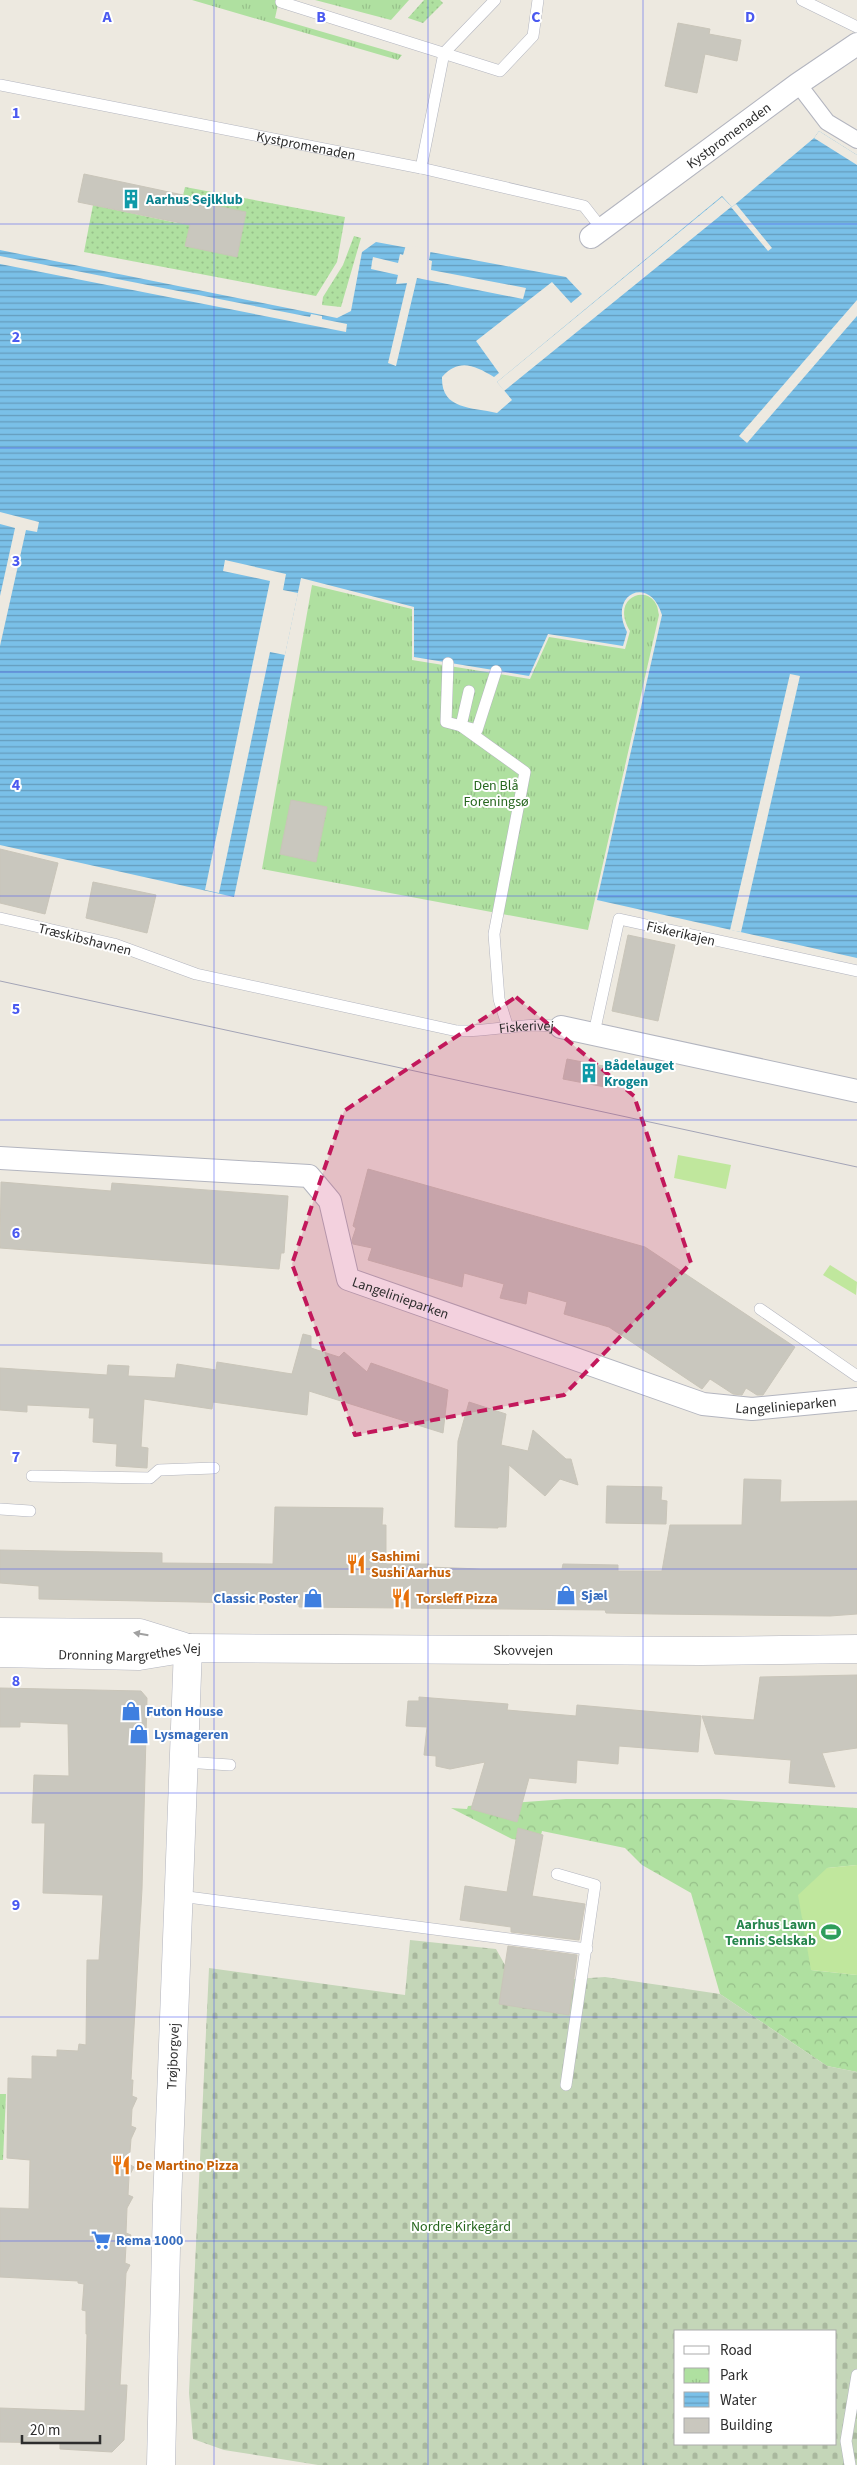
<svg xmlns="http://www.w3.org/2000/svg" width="857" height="2465" font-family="'Source Sans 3',sans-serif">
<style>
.grass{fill:url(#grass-dots)}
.forest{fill:url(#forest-crowns)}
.cemetery{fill:url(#cemetery-stones);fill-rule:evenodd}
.park{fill:url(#park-tufts)}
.pitch{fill:#c0e79d}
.water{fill:url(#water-rules)}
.pier{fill:#ede9e0}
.building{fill:#c9c7be;stroke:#c9c5b9}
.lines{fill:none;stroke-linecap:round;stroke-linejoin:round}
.service-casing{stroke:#b3b5bf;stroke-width:12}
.pedestrian-casing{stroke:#b3b5bf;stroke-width:18}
.minor-casing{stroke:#b3b5bf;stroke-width:24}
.tertiary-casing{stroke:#b3b5bf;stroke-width:29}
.service{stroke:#fff;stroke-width:11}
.pedestrian{stroke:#fff;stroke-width:16}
.minor{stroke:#fff;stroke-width:22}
.tertiary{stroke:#fff;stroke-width:28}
.tram{stroke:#a3a4b6;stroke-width:1}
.oneway{fill:#a0a0a0}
.marked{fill:#c2185b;fill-opacity:0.2;stroke:#c2185b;stroke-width:4;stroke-dasharray:10 6;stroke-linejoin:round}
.grid{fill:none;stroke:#4a59f0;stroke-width:1;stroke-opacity:0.55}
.labels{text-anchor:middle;stroke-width:4;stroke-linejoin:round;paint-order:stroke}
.street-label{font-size:14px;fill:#2d2d2d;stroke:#fff}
.culture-label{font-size:14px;font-weight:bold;fill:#0d838f;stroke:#fff;text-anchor:start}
.park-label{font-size:14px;fill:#27671f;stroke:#fff}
.food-label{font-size:14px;font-weight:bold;fill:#c56008;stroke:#fff;text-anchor:start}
.shop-label{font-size:14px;font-weight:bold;fill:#366cbe;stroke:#fff;text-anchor:start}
.leisure-label{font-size:14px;font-weight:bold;fill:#27864d;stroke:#fff;text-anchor:end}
.grid-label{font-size:16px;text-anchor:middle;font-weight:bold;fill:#4a59f0;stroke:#fff;stroke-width:4;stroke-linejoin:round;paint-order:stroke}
</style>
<defs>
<pattern id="grass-dots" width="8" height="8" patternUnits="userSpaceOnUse" patternTransform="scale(1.25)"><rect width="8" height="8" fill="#afe0a0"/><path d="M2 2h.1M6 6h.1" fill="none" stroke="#97c08a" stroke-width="1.8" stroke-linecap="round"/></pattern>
<pattern id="forest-crowns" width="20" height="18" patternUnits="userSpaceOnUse" patternTransform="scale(1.25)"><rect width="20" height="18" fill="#afe0a0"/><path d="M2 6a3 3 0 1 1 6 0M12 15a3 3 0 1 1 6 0" fill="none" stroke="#97c08a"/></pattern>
<pattern id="cemetery-stones" width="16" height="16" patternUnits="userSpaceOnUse" patternTransform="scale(1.25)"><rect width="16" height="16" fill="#c4d6b8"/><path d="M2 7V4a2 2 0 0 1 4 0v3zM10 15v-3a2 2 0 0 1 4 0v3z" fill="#a9b89e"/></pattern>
<pattern id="park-tufts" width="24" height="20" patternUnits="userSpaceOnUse" patternTransform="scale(1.25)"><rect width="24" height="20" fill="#afe0a0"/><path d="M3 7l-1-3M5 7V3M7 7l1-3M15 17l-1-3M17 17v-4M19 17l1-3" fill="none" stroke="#97c08a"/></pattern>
<pattern id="water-rules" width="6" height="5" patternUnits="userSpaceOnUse" patternTransform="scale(1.25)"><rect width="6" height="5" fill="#7ac0e8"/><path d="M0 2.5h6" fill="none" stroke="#649cbc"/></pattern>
</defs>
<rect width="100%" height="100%" fill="#ede9e0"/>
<g class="grass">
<polygon points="424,0 440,0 443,3 423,23 408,18"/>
<polygon points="185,187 345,217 337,262 316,296 84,252 93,205 177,223"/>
<polygon points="354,236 361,238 341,307 322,305 323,297 343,265"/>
</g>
<polygon class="forest" points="566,1799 719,1799 857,1808 857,1865 827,1868 811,1970 857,1975 857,2072 827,2066 720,1994 691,1893 642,1865 625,1848 542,1831 539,1843 512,1839 451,1808 467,1809 468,1806"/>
<path class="cemetery" d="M410 1940 496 1949 515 1983 605 1977 720 1994 827 2066 857 2072V2465H318L224 2450 193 2439 189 2393 209 1968 405 1995ZM676 2331H836V2444H676Z"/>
<g class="park">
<polygon points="192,0 279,0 275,18 402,55 398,60"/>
<polygon points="315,0 409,0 391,20"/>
<path d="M312 585 412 609V660L530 679 549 637 625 649 630 631C610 598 646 584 656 604 658 607 658 612 659 615L588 930 262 869Z"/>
<polygon points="0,2094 6,2094 3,2160 0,2160"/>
</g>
<g class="pitch">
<polygon points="678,1155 731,1165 726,1189 674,1178"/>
<polygon points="830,1265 857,1282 856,1295 823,1275"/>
<polygon points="857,1865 857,1975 811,1970 798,1895 827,1868"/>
</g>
<path class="water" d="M819 131 857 155V958L597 900 662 615C650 574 607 594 627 632L623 646 548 634 529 676 414 657V607L301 578 234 897 0 845V250L337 318 351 311 362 252 376 242 566 277 582 294 571 303 552 282 476 341 499 373 494 377C474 365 459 358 442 377 441 410 471 407 497 413L512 400 497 382 722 196 732 207 814 138Z"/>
<g class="pier">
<polygon points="819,131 857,155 857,165 814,138"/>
<polygon points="722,197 732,207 736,204 772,248 768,251 731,207 504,391 497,382"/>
<polygon points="406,245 431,249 429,260 432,261 431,270 526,288 523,299 417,278 396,366 388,363 407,283 396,284 398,275 371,269 372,262 373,257 398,263 400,254 403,255"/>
<polygon points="0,256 310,317 311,314 322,316 322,319 347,324 346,332 0,264"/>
<polygon points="857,300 857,316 747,443 739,436"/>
<polygon points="0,512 39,522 37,532 26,530 0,646 0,596 15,528 0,524"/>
<polygon points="225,560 286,574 283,590 298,593 285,655 270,652 219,893 205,890 270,581 223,571"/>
<polygon points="790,674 800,676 741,932 735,931 730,930"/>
</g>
<g class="building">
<polygon points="678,23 710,29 709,34 741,40 737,61 705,54 697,93 665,86"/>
<polygon points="84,174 183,195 182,199 246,212 237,257 185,246 190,225 78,202"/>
<polygon points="291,800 327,807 316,862 280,854"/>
<polygon points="0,849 58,863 45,914 0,903"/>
<polygon points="93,882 156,895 147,933 86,918"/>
<polygon points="628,935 675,945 658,1021 612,1011"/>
<polygon points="567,1059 609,1067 605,1087 563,1079"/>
<polygon points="368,1169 645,1247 795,1347 763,1395 757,1395 746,1388 742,1395 733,1394 710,1379 702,1389 609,1327 564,1314 567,1302 528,1291 526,1304 500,1298 504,1284 464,1273 462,1287 368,1260 372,1248 353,1244 352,1240 356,1228 353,1226"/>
<polygon points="1,1182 111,1191 112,1183 288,1196 284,1253 281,1253 279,1269 0,1248"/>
<polygon points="303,1334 311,1336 311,1348 339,1357 344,1352 367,1372 371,1363 448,1390 443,1433 309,1391 307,1415 213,1402 212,1409 144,1399 141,1447 148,1448 147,1468 116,1466 117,1444 93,1442 94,1418 89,1418 90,1408 27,1405 27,1412 0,1410 0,1368 107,1375 108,1365 129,1366 128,1376 175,1378 177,1364 216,1370 217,1362 292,1374"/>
<polygon points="469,1402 506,1414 501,1445 528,1451 533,1430 566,1459 571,1459 578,1485 560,1479 545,1496 509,1465 506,1527 498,1527 498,1528 455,1527 458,1441"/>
<polygon points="744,1479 781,1480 780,1502 857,1501 857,1614 830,1616 656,1614 606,1613 605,1610 299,1607 299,1604 39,1599 39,1586 0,1583 0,1550 162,1553 162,1563 273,1564 275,1507 383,1508 382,1525 386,1525 386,1564 429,1564 429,1567 480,1569 562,1569 563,1564 618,1565 618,1571 662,1571 670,1525 742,1525"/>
<polygon points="607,1486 662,1487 661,1500 667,1501 666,1524 606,1523"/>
<polygon points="857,1675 857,1748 822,1753 835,1787 789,1783 791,1760 715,1754 702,1716 754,1720 760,1677"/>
<polygon points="0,1688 141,1691 147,1698 142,1889 131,2080 133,2080 132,2096 137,2098 132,2109 131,2126 136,2128 131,2139 129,2164 134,2167 129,2176 128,2195 133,2197 127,2208 126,2233 131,2235 126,2246 125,2263 130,2265 126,2273 120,2385 127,2385 124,2440 112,2452 60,2449 60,2443 0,2442 0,2408 85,2411 87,2334 86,2334 86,2311 82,2310 84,2284 78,2283 78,2281 0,2277 0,2208 29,2209 30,2160 7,2158 8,2078 32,2079 32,2056 57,2057 57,2050 78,2051 79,2044 86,2045 87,1960 99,1960 103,1895 43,1893 45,1823 32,1823 34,1775 69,1776 68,1724 20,1722 20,1727 0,1727"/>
<polygon points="419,1697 508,1704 507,1710 576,1716 577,1705 701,1716 698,1752 619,1746 618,1764 577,1760 576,1783 529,1778 517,1822 471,1809 485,1762 450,1769 436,1766 436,1756 424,1755 427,1727 406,1726 408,1701 419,1701"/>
<polygon points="518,1828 543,1835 532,1896 585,1904 579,1940 511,1932 511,1927 460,1920 465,1886 507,1892"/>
<polygon points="508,1946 577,1955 569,2015 499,2004"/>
</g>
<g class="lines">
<defs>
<g id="service">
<polyline points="802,0 857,27"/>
<polyline points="281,2 500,71 533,36 538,0"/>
<path id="s1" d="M0 85 421 168 584 206 602 229"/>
<polyline points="421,168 444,53 495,0"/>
<polyline points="448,663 446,722 477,730 496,671"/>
<polyline points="469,691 461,726 525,772 494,934 499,999 508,1028"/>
<path id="s2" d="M0 918 114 944 196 974 457 1031C492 1032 526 1021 561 1027"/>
<polyline points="594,1033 619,919 857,971"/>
<polyline points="760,1309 857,1376"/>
<polyline points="32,1476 150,1478 159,1470 214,1468"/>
<polyline points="0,1509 30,1511"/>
<polyline points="185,1762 230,1765"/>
<polyline points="557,1874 595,1885 566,2085"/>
<polyline points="180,1896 587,1949"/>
<polyline points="850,2465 846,2441 857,2375"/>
</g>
<polyline id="pedestrian" points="798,84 827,122 857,140"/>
<g id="minor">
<path id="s3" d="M591 237 798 84 857 44"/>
<polyline points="561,1027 857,1091"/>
<path id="s4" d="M0 1158 309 1176 330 1201 348 1279 703 1404 752 1409 857 1399"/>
</g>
<g id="tertiary">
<polyline points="0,1632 140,1633 182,1646"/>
<path id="s5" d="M0 1653 139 1656 188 1648 701 1651 857 1649"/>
<path id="s6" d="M161 2465 167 2204 188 1648"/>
</g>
</defs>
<use href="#service" class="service-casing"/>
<use href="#pedestrian" class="pedestrian-casing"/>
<use href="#minor" class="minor-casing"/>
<use href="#tertiary" class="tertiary-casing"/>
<use href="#service" class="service"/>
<use href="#pedestrian" class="pedestrian"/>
<use href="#minor" class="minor"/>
<use href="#tertiary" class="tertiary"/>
<polyline class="tram" points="0,981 857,1167"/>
</g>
<defs><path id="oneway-solid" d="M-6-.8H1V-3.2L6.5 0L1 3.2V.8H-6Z" transform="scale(1.25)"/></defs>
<use class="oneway" href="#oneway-solid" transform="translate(141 1634) rotate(-170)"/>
<path class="marked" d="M516 997 634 1096 691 1263 564 1395 355 1435 292 1264 344 1111Z"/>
<path class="grid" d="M214 0V2465M428 0V2465M643 0V2465M0 224H857M0 448H857M0 672H857M0 896H857M0 1120H857M0 1345H857M0 1569H857M0 1793H857M0 2017H857M0 2241H857"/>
<defs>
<symbol id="building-bare" viewBox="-9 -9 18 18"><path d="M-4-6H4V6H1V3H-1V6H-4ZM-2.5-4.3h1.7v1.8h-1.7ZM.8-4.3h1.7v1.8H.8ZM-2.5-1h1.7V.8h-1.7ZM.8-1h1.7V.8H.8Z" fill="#0f9aa8" stroke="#fff" stroke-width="2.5" paint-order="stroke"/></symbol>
<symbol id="restaurant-bare" viewBox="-9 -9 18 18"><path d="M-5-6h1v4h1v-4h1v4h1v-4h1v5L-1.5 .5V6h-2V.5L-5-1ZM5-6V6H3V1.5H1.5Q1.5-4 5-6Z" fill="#e8710a" stroke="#fff" stroke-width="2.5" paint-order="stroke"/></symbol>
<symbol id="shop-bare" viewBox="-9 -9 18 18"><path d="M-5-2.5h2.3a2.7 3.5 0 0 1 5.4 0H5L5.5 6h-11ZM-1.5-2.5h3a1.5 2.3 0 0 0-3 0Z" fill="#3f7fe0" stroke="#fff" stroke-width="2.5" paint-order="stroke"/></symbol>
<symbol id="stadium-bare" viewBox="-9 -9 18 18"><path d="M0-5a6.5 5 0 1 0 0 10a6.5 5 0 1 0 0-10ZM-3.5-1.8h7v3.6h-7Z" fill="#2e9e5b" stroke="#fff" stroke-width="2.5" paint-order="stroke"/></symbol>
<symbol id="supermarket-bare" viewBox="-9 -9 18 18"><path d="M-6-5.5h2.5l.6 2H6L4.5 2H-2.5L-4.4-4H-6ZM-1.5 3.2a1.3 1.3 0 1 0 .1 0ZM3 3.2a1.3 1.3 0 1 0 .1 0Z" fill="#3f7fe0" stroke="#fff" stroke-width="2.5" paint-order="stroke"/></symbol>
</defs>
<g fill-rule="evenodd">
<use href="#building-bare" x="117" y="185" width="28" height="28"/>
<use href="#building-bare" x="575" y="1059" width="28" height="28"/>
<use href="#restaurant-bare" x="342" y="1550" width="28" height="28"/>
<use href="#shop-bare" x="552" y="1581" width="28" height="28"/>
<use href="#shop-bare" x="299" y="1584" width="28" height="28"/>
<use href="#restaurant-bare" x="387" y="1584" width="28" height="28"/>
<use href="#shop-bare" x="117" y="1697" width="28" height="28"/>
<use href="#shop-bare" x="125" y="1720" width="28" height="28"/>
<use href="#stadium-bare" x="817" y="1918" width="28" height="28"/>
<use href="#restaurant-bare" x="107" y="2151" width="28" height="28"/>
<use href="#supermarket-bare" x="87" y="2226" width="28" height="28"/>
</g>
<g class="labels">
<g class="street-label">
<text dy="5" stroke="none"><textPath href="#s3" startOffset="171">Kystpromenaden</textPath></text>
<text dy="5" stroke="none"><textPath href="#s1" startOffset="312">Kystpromenaden</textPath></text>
<text transform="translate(681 933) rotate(13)" y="5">Fiskerikajen</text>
<text transform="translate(85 939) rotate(14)" y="5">Træskibshavnen</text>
<text dy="5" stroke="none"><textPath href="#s2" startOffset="541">Fiskerivej</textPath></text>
<text dy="5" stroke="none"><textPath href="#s4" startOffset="478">Langelinieparken</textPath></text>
<text dy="5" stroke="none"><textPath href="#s4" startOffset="882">Langelinieparken</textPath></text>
<text dy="5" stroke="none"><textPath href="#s5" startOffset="130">Dronning Margrethes Vej</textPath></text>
<text dy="5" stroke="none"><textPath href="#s5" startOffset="524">Skovvejen</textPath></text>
<text dy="5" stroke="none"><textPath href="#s6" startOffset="409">Trøjborgvej</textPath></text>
</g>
<g class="culture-label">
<text x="146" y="204">Aarhus Sejlklub</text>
<text x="604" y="1070">Bådelauget<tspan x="604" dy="16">Krogen</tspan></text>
</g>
<g class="park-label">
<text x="496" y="790">Den Blå<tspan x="496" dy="16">Foreningsø</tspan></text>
<text x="461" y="2231">Nordre Kirkegård</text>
</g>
<g class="food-label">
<text x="371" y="1561">Sashimi<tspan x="371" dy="16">Sushi Aarhus</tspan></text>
<text x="416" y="1603">Torsleff Pizza</text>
<text x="136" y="2170">De Martino Pizza</text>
</g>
<g class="shop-label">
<text x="581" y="1600">Sjæl</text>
<text x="298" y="1603" text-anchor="end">Classic Poster</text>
<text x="146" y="1716">Futon House</text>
<text x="154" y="1739">Lysmageren</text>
<text x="116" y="2245">Rema 1000</text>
</g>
<g class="leisure-label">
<text x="816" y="1929">Aarhus Lawn<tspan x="816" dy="16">Tennis Selskab</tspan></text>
</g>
</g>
<g class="grid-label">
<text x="107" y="22">A</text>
<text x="321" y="22">B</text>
<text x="536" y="22">C</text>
<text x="750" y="22">D</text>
<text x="16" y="118">1</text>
<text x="16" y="342">2</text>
<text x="16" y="566">3</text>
<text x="16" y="790">4</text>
<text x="16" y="1014">5</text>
<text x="16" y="1238">6</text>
<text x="16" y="1462">7</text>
<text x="16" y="1686">8</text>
<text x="16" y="1910">9</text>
</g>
<rect x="674" y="2330" width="162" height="115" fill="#ffffff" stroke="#ababab"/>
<rect x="684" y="2346" width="25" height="8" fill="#ffffff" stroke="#ababab"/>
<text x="720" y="2355" font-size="15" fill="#2d2d2d">Road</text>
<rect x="684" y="2368" width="25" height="15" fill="url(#park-tufts)" stroke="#ababab"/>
<text x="720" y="2380" font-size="15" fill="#2d2d2d">Park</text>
<rect x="684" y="2392" width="25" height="15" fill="url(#water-rules)" stroke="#ababab"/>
<text x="720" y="2405" font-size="15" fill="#2d2d2d">Water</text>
<rect x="684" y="2418" width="25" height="15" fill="#c9c7be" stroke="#ababab"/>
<text x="720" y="2430" font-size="15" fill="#2d2d2d">Building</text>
<path d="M22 2435v8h78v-8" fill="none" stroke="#2d2d2d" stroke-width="2.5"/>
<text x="30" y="2435" font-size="15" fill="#2d2d2d" stroke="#ffffff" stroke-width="4" paint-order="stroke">20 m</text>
</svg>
